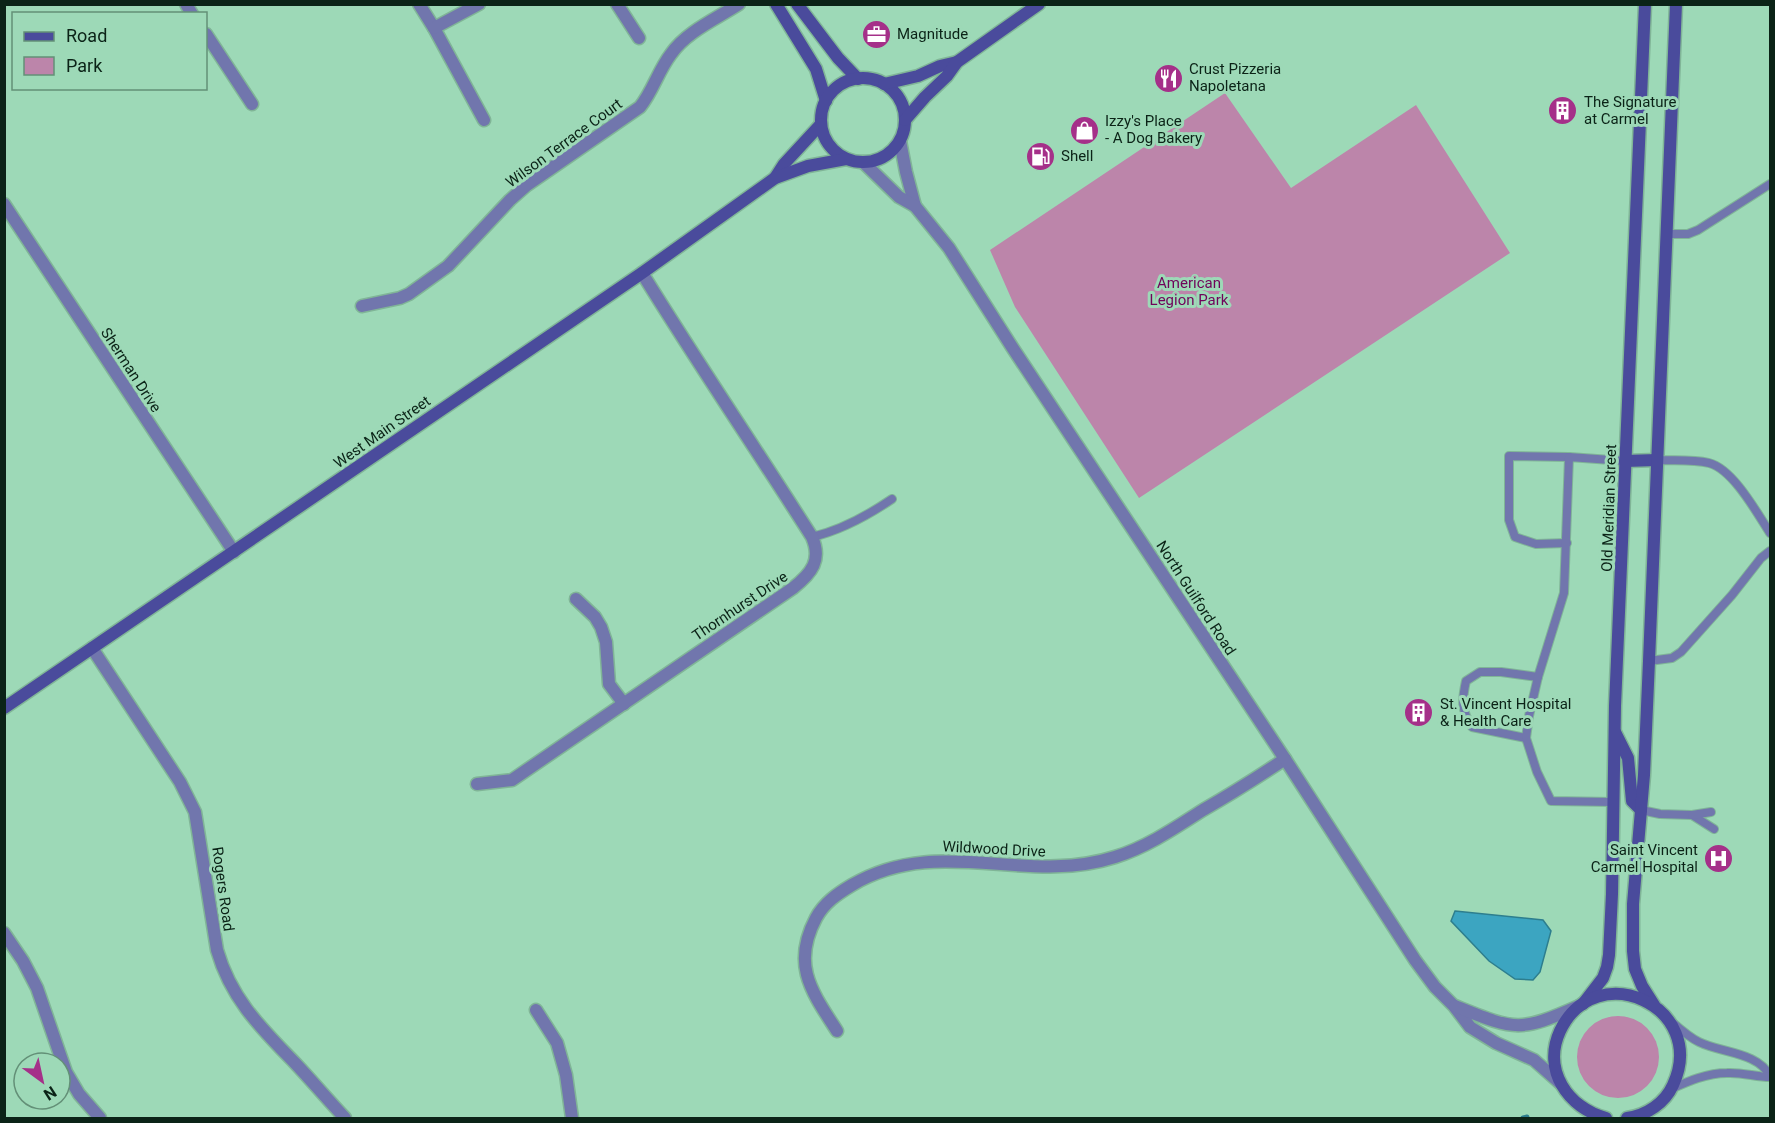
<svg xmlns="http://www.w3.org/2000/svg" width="1775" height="1123" font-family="Roboto,sans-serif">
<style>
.green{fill:#bc85aa}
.water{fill:#3ca5c1;stroke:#2d7e8e;stroke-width:1.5}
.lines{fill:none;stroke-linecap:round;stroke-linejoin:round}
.stream{stroke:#2d7e8e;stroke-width:5}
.service-casing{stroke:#80b597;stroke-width:10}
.minor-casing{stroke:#80b597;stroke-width:15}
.tertiary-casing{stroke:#80b597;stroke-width:15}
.secondary-casing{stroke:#80b597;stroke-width:15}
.service{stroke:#7176ad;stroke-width:8}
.minor{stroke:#7176ad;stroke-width:12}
.tertiary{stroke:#7176ad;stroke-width:12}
.secondary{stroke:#4a4b9c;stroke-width:12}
.labels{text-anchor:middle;stroke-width:6;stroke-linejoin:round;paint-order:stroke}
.poi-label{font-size:15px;fill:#0b2317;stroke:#9dd9b7;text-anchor:start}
.street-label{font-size:15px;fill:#0b2317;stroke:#9dd9b7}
.park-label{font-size:15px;fill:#70035a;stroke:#9dd9b7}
</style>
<rect width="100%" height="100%" fill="#9dd9b7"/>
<g class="green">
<polygon points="1225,93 1291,188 1416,105 1510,253 1139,498 1015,307 990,250"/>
<circle cx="1618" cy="1057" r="41"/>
</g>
<polygon class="water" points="1455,911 1543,920 1551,931 1540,972 1533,980 1515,979 1489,961 1451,921"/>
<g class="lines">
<polyline class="stream" points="1523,1118 1527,1117"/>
<defs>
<g id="service">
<polyline points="1667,234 1688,234 1698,230 1770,184"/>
<path d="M1657 460C1674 461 1692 459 1709 463 1733 469 1757 513 1770 533"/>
<path d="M812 537C842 530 867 516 892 499"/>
<polyline points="1567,543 1536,544 1515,537 1509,520 1509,456 1569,457"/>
<polyline points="1649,661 1672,658 1681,652 1732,595 1761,558 1770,551"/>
<path d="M1526 738 1472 727C1461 711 1462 699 1466 681L1480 672H1501L1538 677"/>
<polyline points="1613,802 1551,801 1537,772 1526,738 1529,716 1538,677 1564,593 1569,457 1625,461"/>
<polyline points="1641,810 1660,814 1692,815 1714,829"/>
<polyline points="1692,815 1711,812"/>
<path d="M1672 1022C1680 1029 1689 1037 1699 1042 1721 1053 1758 1052 1770 1076"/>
<path d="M1671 1089C1689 1081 1707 1073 1727 1073 1742 1072 1756 1077 1770 1077"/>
</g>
<g id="minor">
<polyline points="186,4 192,14"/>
<polyline points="419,4 434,28 484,120"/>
<polyline points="617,4 639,38"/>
<polyline points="434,28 479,4"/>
<polyline points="206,34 252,104"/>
<polyline points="4,204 234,552"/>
<path d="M362 306 400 298 409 294 448 266 510 200 527 185 640 107C653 91 658 71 671 54 686 32 716 19 739 4"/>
<polyline points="576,599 595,617 601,627 606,642 609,684 624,704"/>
<path d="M92 648 180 782 195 812 217 950C231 999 261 1028 295 1063 312 1081 328 1100 345 1118"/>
<path d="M477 784 512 780 793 588C812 573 822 560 812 537 756 449 697 362 642 273"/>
<polyline points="4,933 23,961 37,988 66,1072 79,1094 100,1118"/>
<polyline points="536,1010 557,1043 566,1075 572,1118"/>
<path d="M837 1031C812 992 791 965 816 918 824 903 837 894 852 885 938 834 1025 886 1115 857 1147 847 1175 828 1203 810 1231 794 1258 777 1285 759"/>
</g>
<g id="tertiary">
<polyline points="900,141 906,172 915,206"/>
<polyline points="863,162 899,197 915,206 949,248 1012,347 1285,759 1415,960 1435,987 1454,1006 1470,1027 1496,1043 1534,1060 1560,1083"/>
<path d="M1455 1006C1515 1030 1518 1033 1579 1006"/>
</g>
<g id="secondary">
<polyline points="776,4 816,69 826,101"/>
<polyline points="797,4 838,58 858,79"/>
<circle cx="863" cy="120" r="42"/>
<polyline points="884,84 918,76 940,66 957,62"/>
<polyline points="905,120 925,97 947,76 957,62 1039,4"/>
<polyline points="775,178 784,164 821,124"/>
<polyline points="1625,461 1657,460"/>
<polyline points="4,708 642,273 775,178 808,166 846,159"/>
<polyline points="1615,732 1628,758 1632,801 1641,810"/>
<polyline points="1583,1004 1603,978 1607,967 1609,955 1612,894 1615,706 1645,4"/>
<polyline points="1654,1005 1642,986 1635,969 1633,951 1633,904 1644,775 1649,661 1676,4"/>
<path d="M1606 1118C1568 1108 1542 1070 1560 1031 1596 955 1709 1007 1673 1085 1665 1103 1647 1115 1627 1118"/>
</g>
</defs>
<use href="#service" class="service-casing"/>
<use href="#minor" class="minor-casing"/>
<use href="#tertiary" class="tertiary-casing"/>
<use href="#secondary" class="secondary-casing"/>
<use href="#service" class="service"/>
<use href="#minor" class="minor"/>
<use href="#tertiary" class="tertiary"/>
<use href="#secondary" class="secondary"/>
</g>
<defs>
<symbol id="office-disc" viewBox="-11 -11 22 22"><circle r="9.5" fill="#a53089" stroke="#9dd9b7"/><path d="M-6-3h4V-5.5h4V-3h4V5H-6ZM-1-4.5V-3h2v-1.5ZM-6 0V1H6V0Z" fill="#fff"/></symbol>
<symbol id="restaurant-disc" viewBox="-11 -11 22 22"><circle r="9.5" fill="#a53089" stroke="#9dd9b7"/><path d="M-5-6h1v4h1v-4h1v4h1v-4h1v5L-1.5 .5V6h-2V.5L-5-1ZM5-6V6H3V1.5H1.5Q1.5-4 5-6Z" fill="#fff"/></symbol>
<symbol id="building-disc" viewBox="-11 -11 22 22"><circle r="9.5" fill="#a53089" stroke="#9dd9b7"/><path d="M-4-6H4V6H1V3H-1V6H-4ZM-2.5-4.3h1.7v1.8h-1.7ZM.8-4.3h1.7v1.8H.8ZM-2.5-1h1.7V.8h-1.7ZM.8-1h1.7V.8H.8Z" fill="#fff"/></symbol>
<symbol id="shop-disc" viewBox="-11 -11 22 22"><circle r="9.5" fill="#a53089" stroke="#9dd9b7"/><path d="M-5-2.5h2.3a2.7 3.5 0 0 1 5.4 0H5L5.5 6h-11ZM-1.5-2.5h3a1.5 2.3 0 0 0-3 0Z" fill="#fff"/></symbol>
<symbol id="fuel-disc" viewBox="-11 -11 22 22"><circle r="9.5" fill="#a53089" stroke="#9dd9b7"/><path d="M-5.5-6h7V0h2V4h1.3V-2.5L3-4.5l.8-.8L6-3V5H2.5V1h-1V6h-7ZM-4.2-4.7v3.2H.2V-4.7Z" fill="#fff"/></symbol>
<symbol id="hospital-disc" viewBox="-11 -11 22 22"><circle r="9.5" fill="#a53089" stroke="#9dd9b7"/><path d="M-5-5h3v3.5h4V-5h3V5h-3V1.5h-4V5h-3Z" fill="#fff"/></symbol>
</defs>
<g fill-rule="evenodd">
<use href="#office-disc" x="860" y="18" width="33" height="33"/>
<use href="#restaurant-disc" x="1152" y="62" width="33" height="33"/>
<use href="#building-disc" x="1546" y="94" width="33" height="33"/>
<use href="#shop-disc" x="1068" y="114" width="33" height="33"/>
<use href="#fuel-disc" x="1024" y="140" width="33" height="33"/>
<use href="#building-disc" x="1402" y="696" width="33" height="33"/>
<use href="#hospital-disc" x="1702" y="842" width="33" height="33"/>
</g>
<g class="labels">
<g class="poi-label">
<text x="897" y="39">Magnitude</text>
<text x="1189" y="74">Crust Pizzeria<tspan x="1189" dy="17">Napoletana</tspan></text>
<text x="1584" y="107">The Signature<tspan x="1584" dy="17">at Carmel</tspan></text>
<text x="1105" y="126">Izzy's Place<tspan x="1105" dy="17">- A Dog Bakery</tspan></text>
<text x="1061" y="161">Shell</text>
<text x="1440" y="709">St. Vincent Hospital<tspan x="1440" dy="17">&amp; Health Care</tspan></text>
<text x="1698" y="855" text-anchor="end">Saint Vincent<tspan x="1698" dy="17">Carmel Hospital</tspan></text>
</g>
<g class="street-label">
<text transform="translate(564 143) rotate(-36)" y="5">Wilson Terrace Court</text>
<text transform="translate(131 370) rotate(57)" y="5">Sherman Drive</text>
<text transform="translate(382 432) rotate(-35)" y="5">West Main Street</text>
<text transform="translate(1609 508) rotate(-88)" y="5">Old Meridian Street</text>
<text transform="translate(1196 598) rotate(57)" y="5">North Guilford Road</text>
<text transform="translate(740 606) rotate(-34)" y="5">Thornhurst Drive</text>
<text transform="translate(994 849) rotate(3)" y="5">Wildwood Drive</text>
<text transform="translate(223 889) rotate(82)" y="5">Rogers Road</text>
</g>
<g class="park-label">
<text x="1189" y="288">American<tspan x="1189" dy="17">Legion Park</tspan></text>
</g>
</g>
<rect width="1775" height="1123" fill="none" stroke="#0b2317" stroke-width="12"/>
<rect x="12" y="12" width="195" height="78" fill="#9dd9b7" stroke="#639077" stroke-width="1.5"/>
<rect x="24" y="32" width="30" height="9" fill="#4a4b9c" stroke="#639077" stroke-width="1.5"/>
<text x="66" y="42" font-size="18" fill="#0b2317">Road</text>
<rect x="24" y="57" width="30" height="18" fill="#bc85aa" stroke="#639077" stroke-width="1.5"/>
<text x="66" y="72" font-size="18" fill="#0b2317">Park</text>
<g transform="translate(42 1081) rotate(147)"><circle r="28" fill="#9dd9b7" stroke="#639077" stroke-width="1.5"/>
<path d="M0-4.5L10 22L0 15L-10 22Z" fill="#a53089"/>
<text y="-9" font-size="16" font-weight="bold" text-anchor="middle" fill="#0b2317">N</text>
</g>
</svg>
